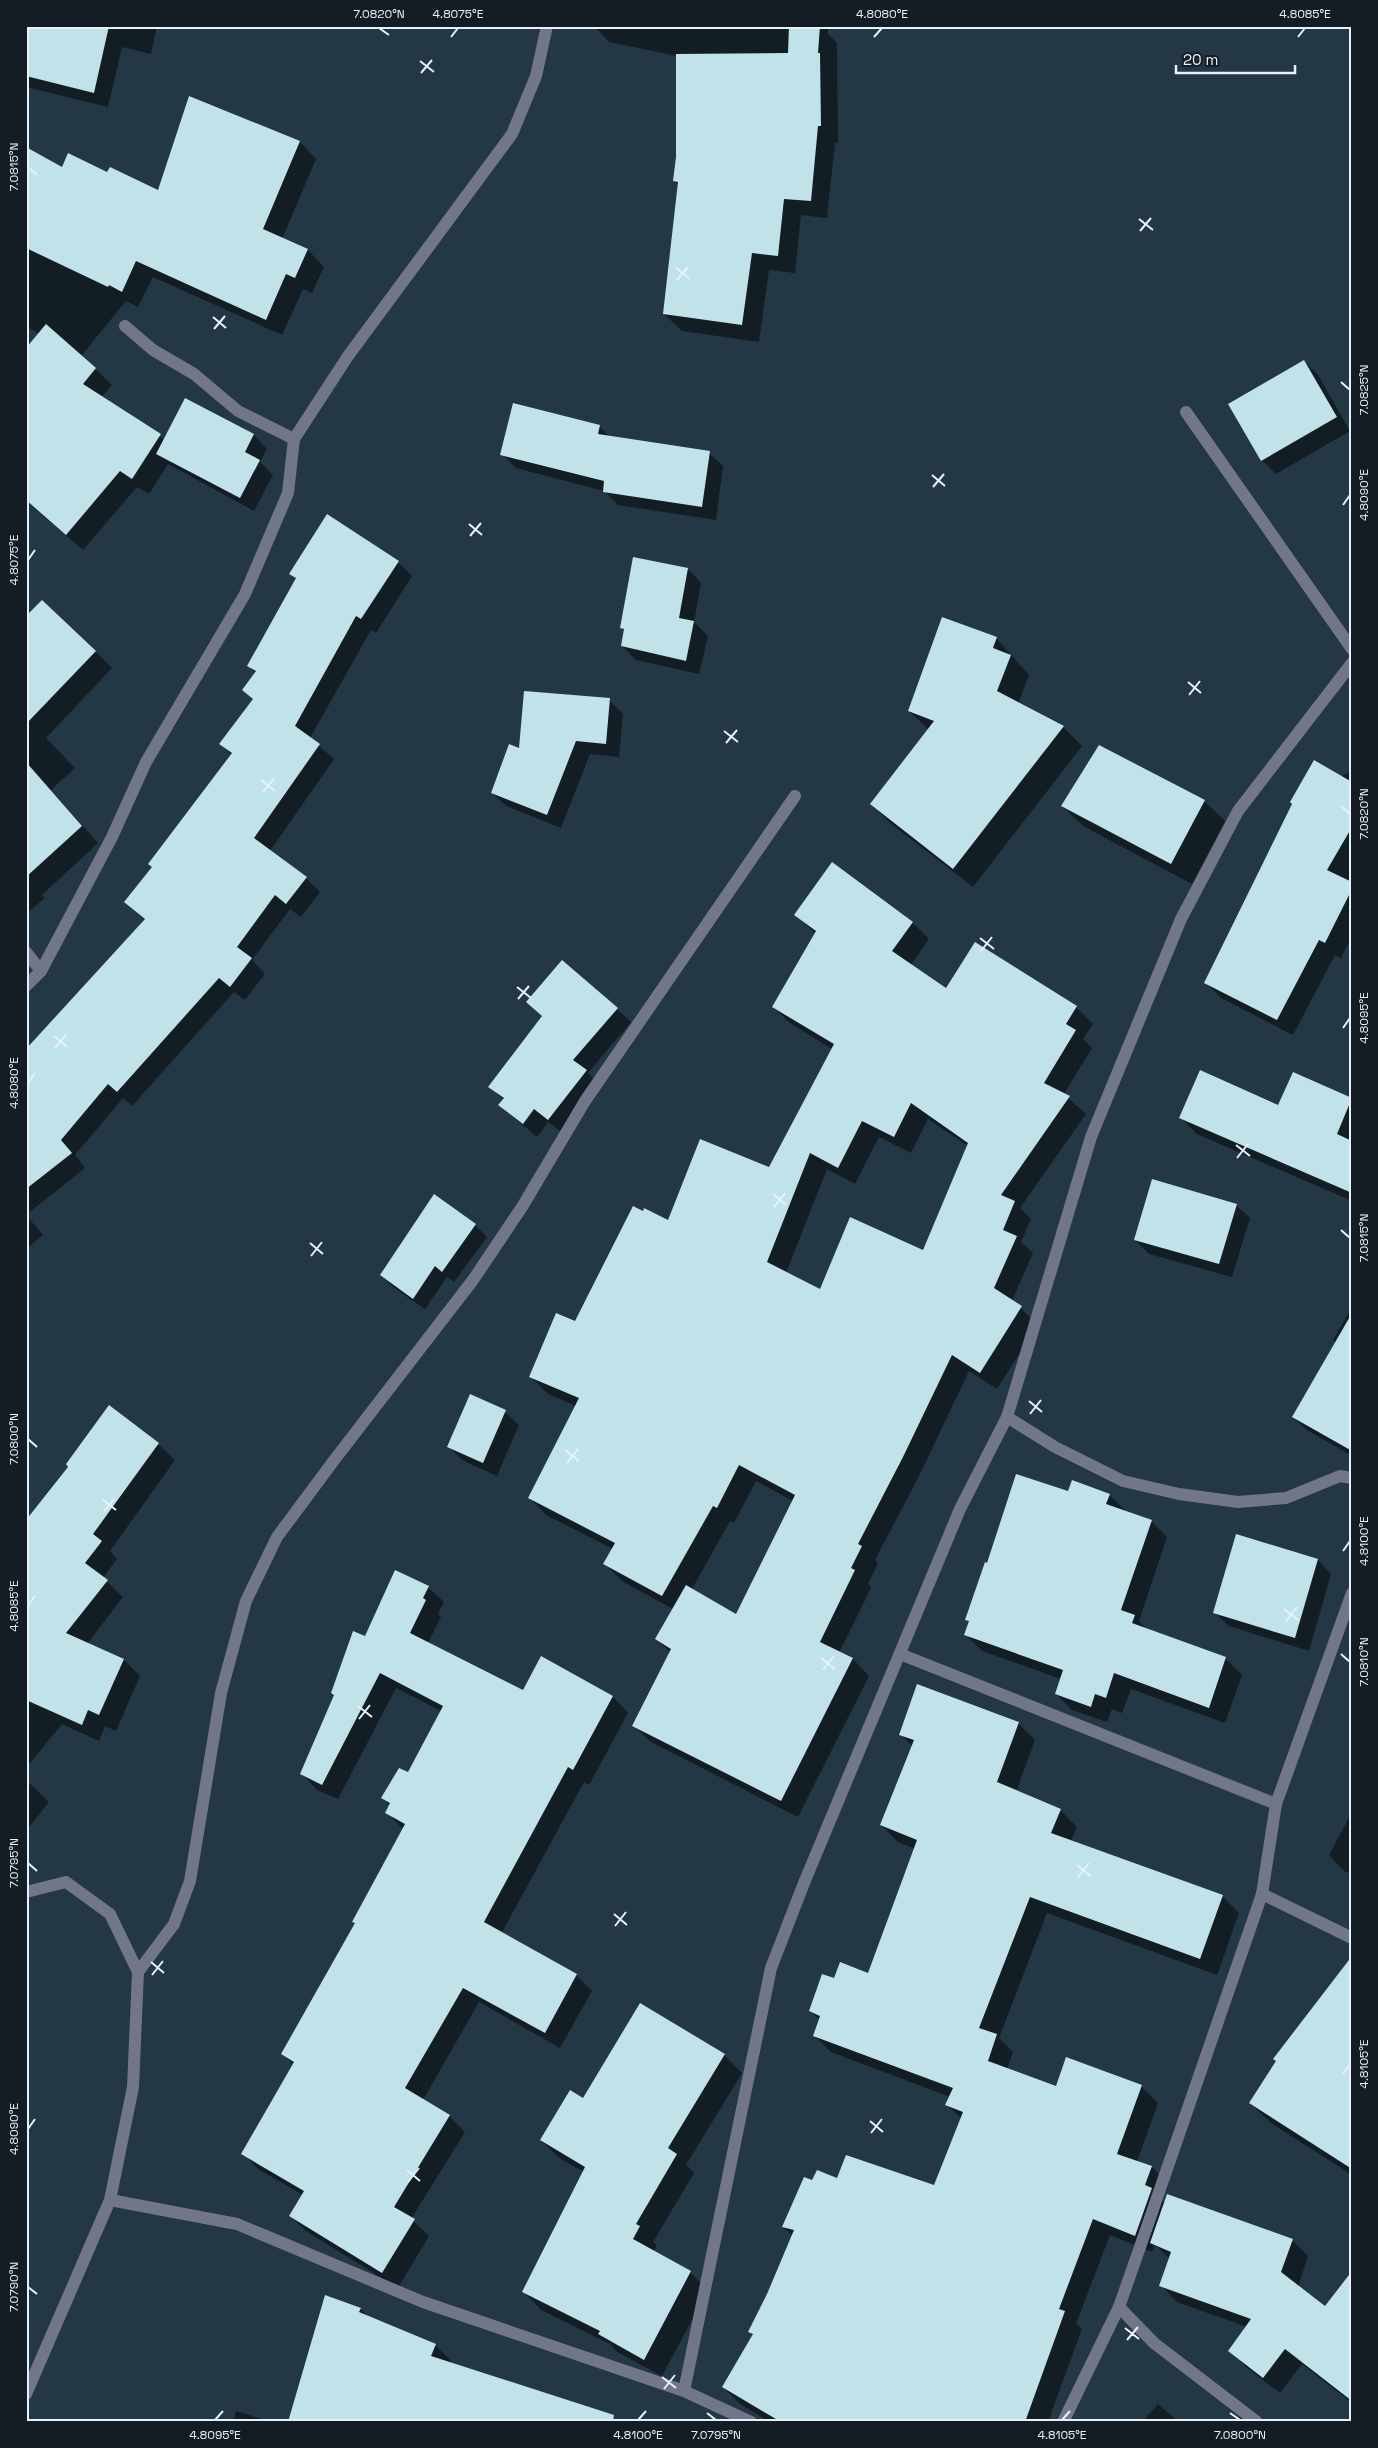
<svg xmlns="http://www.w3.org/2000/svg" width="1378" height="2448" font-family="'Space Grotesk',sans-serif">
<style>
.shadow{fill:#0007;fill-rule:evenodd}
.building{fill:#c1e2e8;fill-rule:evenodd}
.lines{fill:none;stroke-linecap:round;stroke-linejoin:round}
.minor{stroke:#717689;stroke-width:12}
.ticks{fill:none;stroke:#e6f1fb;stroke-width:2}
.neatline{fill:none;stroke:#e6f1fb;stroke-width:2}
.ticks-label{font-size:12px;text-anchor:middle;fill:#e6f1fb}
</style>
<rect width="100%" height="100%" fill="#243745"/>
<g class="shadow">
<polygon points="34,26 157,26 151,54 122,47 108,107 26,87 26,46"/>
<polygon points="594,26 828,26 828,34 837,43 838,143 835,143 827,218 801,215 795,273 769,270 759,342 682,331 664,314 679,186 674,181 678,157 677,56 609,42"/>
<polygon points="190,97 300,142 316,159 282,239 308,250 324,267 312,293 303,289 282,335 153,277 138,307 126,301 81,356 112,385 101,398 165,440 186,400 254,435 267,449 260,462 273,475 254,511 168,464 149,494 137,487 83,550 26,501 26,350 39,334 26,326 26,149 62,169 108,174 158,192"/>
<polygon points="1304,361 1318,375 1350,431 1276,474 1262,460"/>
<polygon points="599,426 610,437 709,453 723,466 716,520 618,505 604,491 516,468 502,454"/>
<polygon points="398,562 412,576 376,633 371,630 310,738 334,759 270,851 306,878 320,892 301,917 290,909 252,960 265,974 245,1000 234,992 132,1106 123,1098 75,1155 85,1168 26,1215 26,1064 146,921 126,902 153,867 232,755 220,744 254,699 256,673 249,666 297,580 291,573"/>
<polygon points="688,569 701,583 694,622 708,636 699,674 636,660 622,646 625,631 622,628"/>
<polygon points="26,618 95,651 112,668 46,738 75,768 51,790 98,843 42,895 45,898 26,914"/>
<polygon points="996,638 1029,675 1018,704 1063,727 1082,746 973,887 890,823 871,804 929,730 909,711"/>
<polygon points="609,700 623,714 619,757 590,754 561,828 506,806 492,793 520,750"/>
<polygon points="1352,771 1352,936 1341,958 1335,955 1293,1035 1221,998 1205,982 1340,777"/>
<polygon points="1204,801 1225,821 1192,884 1083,826 1062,806"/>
<path d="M833 864 913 923 929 939 911 965 946 990 975 944 1076 1007 1093 1024 1083 1039 1092 1048 1064 1094 1086 1114 1020 1208 1031 1219 1021 1242 1033 1253 1012 1301 1038 1324 997 1389 969 1371 920 1474 875 1560 878 1563 868 1584 871 1588 839 1653 853 1659 869 1676 798 1817 651 1742 634 1726 671 1653 656 1639 673 1609 622 1581 605 1564 613 1549 546 1515 530 1498 576 1406 548 1394 531 1377 576 1323 668 1222 770 1169 832 1049 790 1023 773 1007 816 934 795 914ZM928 1119 968 1146 924 1252 820 1291 786 1273 827 1169 855 1184 879 1137 911 1153ZM756 1481 793 1501 736 1616 692 1589 730 1521 734 1523Z"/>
<polygon points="528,1002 617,1009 631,1022 588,1073 600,1085 563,1133 548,1122 537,1137 500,1105 504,1100 490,1087 543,1017"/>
<polygon points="1293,1073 1352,1100 1352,1201 1197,1134 1181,1118 1279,1106"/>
<polygon points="1236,1205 1250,1218 1232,1277 1149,1254 1135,1240"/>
<polygon points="26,1215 43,1235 26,1249"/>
<polygon points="475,1225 487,1237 454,1282 447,1277 425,1309 393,1287 381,1275"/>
<polygon points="1352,1307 1352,1456 1307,1430 1293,1417 1336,1343 1333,1340"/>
<polygon points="109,1407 158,1444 175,1460 110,1551 117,1559 103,1578 123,1597 87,1644 124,1660 140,1676 116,1731 105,1726 99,1741 62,1724 26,1768 26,1522 70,1467"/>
<polygon points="505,1412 519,1425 497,1476 462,1460 448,1446"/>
<polygon points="1069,1493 1109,1495 1126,1511 1151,1521 1167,1537 1139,1621 1149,1631 1226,1659 1242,1675 1225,1723 1131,1689 1122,1713 1112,1709 1107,1722 1072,1710 1056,1694 1061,1679 982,1651 966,1635 970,1623 966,1619 988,1564"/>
<polygon points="1318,1560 1331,1574 1309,1651 1229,1626 1215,1613"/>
<polygon points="428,1587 444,1602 438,1614 441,1617 428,1643 523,1692 542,1658 613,1697 628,1713 589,1785 584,1782 501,1934 576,1975 592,1991 560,2048 479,2002 423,2100 449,2116 465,2132 411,2219 429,2236 398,2288 306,2231 290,2216 303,2195 258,2169 243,2153 294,2065 282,2053 356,1924 353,1922 403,1829 387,1813 390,1806 383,1798 408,1773 441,1711 396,1688 338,1799 317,1790 302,1774 366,1637"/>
<polygon points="1018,1723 1035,1740 1016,1792 1060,1810 1077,1827 1071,1841 1222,1896 1239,1913 1217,1975 1047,1913 999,2038 1013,2052 1007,2069 1057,2087 1141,2086 1158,2103 1137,2162 1152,2167 1169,2184 1162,2200 1165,2203 1292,2240 1308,2256 1298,2287 1325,2307 1352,2295 1352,2403 1302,2364 1280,2393 1246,2367 1230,2351 1247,2327 1177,2302 1161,2285 1170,2259 1155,2245 1152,2252 1110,2235 1076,2324 1082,2329 1048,2422 770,2422 740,2404 723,2387 754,2335 750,2332 768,2295 793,2236 783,2227 813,2182 838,2180 935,2187 962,2119 947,2105 950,2097 831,2052 814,2035 820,2020 810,2011 835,1980 869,1974 915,1849 898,1842 881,1825 913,1747 901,1735"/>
<polygon points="26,1780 49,1802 26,1831"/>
<polygon points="1352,1812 1352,1874 1344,1871 1329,1855"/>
<polygon points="1352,1992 1352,2175 1271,2123 1250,2103"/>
<polygon points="724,2055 742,2073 686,2165 694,2173 653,2242 657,2245 653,2252 690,2272 708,2290 662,2376 617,2352 610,2344 541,2310 524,2292 584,2172 559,2158 541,2140 584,2099"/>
<polygon points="326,2297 361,2309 369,2318 435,2345 451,2361 450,2364 290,2422"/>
<polygon points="1158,2404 1179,2422 1142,2422"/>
<polygon points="236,2411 271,2422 233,2422"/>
</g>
<g class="building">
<polygon points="26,26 109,26 94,93 26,76"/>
<polygon points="789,26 820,26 818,53 820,53 821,126 818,126 811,201 784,199 778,256 752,253 742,325 663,314 678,182 673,181 676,157 676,54 788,53"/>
<polygon points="189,96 300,141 263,229 308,249 295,278 286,274 266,320 136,261 122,292 109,285 108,287 26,248 26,147 62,167 68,153 107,172 110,167 158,190"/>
<polygon points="46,324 96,368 83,384 161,434 132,479 120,471 66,535 26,500 26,348"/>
<polygon points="1304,360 1337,417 1261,461 1228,404"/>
<polygon points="185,398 254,434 245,452 260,460 240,498 156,454"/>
<polygon points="513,403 600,425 598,434 710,451 702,507 603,492 604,481 500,455"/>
<polygon points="327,514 399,561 361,619 356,616 295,726 320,744 254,838 307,877 286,904 275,895 237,947 252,958 230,987 219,978 117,1092 108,1084 61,1140 72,1153 26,1189 26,1049 145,919 124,902 152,867 148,864 232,753 219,744 253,699 242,690 256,671 247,666 296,578 289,574"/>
<polygon points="633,557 688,568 679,618 694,621 686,661 621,646 624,629 620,628"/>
<polygon points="42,600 96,651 26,724 26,616"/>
<polygon points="942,617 997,637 993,648 1011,655 997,691 1064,726 953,869 870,804 934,721 908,711"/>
<polygon points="524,691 610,698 606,744 576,741 547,815 491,793 509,744 519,748"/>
<polygon points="1099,745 1205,800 1171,864 1061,806"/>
<polygon points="1314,760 1352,782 1352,827 1327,870 1352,882 1352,889 1325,943 1319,940 1277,1020 1204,983 1292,804 1290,802"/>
<polygon points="26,762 82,826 26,877"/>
<path d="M832 862 913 922 892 951 946 988 975 942 1077 1006 1066 1024 1076 1030 1044 1083 1070 1096 1001 1195 1015 1201 1003 1230 1017 1236 994 1288 1022 1306 980 1373 952 1355 903 1457 858 1544 862 1546 851 1568 855 1570 820 1642 853 1658 781 1801 632 1726 671 1649 655 1639 686 1585 736 1614 795 1495 739 1465 717 1508 713 1506 662 1596 603 1564 615 1543 528 1498 579 1398 529 1377 556 1313 575 1321 633 1206 643 1211 644 1208 668 1220 700 1139 769 1167 834 1044 772 1007 816 931 794 915ZM911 1103 968 1143 923 1250 850 1217 820 1289 767 1262 810 1153 838 1168 862 1121 894 1137Z"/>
<polygon points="562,960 618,1008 573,1060 587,1070 548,1120 534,1109 523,1124 498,1105 504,1098 488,1087 542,1016 526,1002"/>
<polygon points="1200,1070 1278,1105 1293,1072 1352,1098 1337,1134 1352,1141 1352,1193 1179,1118"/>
<polygon points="1152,1179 1237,1204 1219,1264 1134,1240"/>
<polygon points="434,1194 476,1224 442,1272 435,1266 413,1299 380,1275"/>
<polygon points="1352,1313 1352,1451 1292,1417"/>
<polygon points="470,1394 506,1410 483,1463 447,1447"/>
<polygon points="109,1405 159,1443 93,1534 102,1541 85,1563 108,1580 66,1633 124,1659 99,1715 88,1710 82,1725 26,1700 26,1520 68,1467 66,1464"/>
<polygon points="1016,1474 1068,1491 1072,1480 1110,1494 1106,1504 1152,1520 1121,1610 1135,1615 1132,1623 1226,1657 1209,1708 1114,1673 1106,1698 1095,1694 1091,1707 1055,1694 1063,1670 964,1635 969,1621 965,1620 985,1562 987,1563"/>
<polygon points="1236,1534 1318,1559 1295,1638 1213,1613"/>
<polygon points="395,1570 429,1586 423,1598 426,1600 410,1633 523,1690 541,1656 613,1696 573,1770 568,1767 484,1922 577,1974 545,2033 463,1988 405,2088 450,2115 394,2207 415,2219 382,2273 289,2216 304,2191 241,2154 294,2062 281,2054 355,1923 352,1922 405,1824 385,1813 390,1803 381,1798 399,1768 408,1772 443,1706 380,1673 322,1785 300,1774 334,1695 331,1693 353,1631 365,1636"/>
<polygon points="917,1684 1019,1722 997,1782 1061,1809 1051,1833 1223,1895 1200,1959 1030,1897 979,2028 997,2034 988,2061 1056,2086 1066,2057 1142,2085 1117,2154 1152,2166 1145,2185 1152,2188 1135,2236 1093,2219 1059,2309 1065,2311 1025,2422 781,2422 722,2387 753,2334 748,2332 767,2294 794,2230 782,2227 804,2177 812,2180 817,2170 837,2178 846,2155 934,2185 963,2112 945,2105 953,2088 813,2036 820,2016 809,2011 822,1974 834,1978 840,1962 868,1973 917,1840 880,1825 914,1740 899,1735"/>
<polygon points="1352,1956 1352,2169 1249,2103 1276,2061 1273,2059"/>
<polygon points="640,2003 725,2054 668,2148 677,2154 636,2224 640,2226 633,2239 691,2271 644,2360 598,2334 600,2331 522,2292 585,2167 540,2140 570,2090 583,2098"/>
<polygon points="1167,2194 1293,2239 1281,2272 1325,2306 1352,2271 1352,2401 1285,2349 1263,2378 1228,2351 1251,2319 1159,2286 1171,2252 1150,2243"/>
<polygon points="325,2295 361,2308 359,2312 436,2344 431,2356 614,2415 613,2422 288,2422"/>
</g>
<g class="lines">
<g class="minor">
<polyline points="125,326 153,350 194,374 238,411 294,439"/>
<polyline points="1186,412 1352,649"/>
<polyline points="26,952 41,971"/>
<polyline points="26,986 41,971 112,837 146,762 245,594 288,493 294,439 348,356 512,134 536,76 547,26"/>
<polyline points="1007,1417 1055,1447 1123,1481 1179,1494 1238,1502 1286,1498 1340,1476 1352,1478"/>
<polyline points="900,1654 1276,1804"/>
<polyline points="26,1892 66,1882 110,1914 138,1972 133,2087 110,2200 26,2394"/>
<polyline points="1262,1894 1352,1938"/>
<polyline points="138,1972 174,1924 190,1881 221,1693 246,1601 277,1537 335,1459 473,1280 522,1207 585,1101 795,796"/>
<polyline points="110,2200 237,2224 423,2302 684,2391 751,2422"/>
<polyline points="1119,2307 1154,2343 1257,2422"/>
<polyline points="684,2391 771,1968 804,1883 960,1509 1007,1417 1091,1137 1181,919 1238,811 1352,663"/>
<polyline points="1063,2422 1119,2307 1139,2250 1262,1894 1276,1804 1352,1593"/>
</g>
</g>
<path class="ticks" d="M379 28 389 35M451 37 458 28M874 37 882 28M1298 37 1305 28M420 61 434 72M421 73 432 60M28 167 37 175M1139 219 1153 230M1140 231 1151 218M676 268 690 279M677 280 688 267M213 317 226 328M214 329 225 316M1341 382 1350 390M932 475 945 486M933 487 944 474M1343 505 1350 495M469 524 482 535M470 536 481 523M28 560 35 550M1188 682 1201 693M1189 695 1200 681M724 731 738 742M726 743 737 730M261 780 275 791M263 792 274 779M1341 806 1350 814M980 938 994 949M981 951 992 937M517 987 531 998M518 999 529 986M1343 1028 1350 1018M54 1036 67 1047M55 1048 66 1035M28 1083 35 1073M1236 1145 1250 1156M1237 1158 1248 1144M773 1194 786 1205M774 1207 785 1193M1341 1230 1350 1238M310 1243 323 1254M311 1256 322 1242M1029 1401 1042 1412M1030 1414 1041 1400M28 1439 37 1447M565 1450 579 1461M567 1463 578 1449M102 1499 116 1510M104 1512 115 1498M1343 1551 1350 1541M28 1606 35 1596M1284 1609 1298 1620M1286 1621 1297 1607M1341 1654 1350 1662M821 1658 835 1669M823 1670 834 1656M358 1706 372 1717M359 1719 370 1705M28 1863 37 1871M1077 1865 1091 1876M1078 1877 1089 1863M614 1914 627 1925M615 1926 626 1912M151 1962 164 1973M152 1975 163 1961M1343 2074 1350 2064M870 2121 883 2132M28 2129 35 2119M871 2133 882 2119M407 2170 420 2181M408 2182 419 2168M28 2287 37 2294M1125 2328 1139 2339M1127 2340 1138 2327M662 2377 676 2388M664 2389 675 2375M707 2413 716 2420M1230 2413 1240 2420M215 2420 223 2411M638 2420 646 2411M1062 2420 1070 2411"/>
<rect width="1378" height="2448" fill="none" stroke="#151d24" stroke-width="55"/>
<path d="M1176 65v8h119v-8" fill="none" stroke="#e6f1fb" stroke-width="2.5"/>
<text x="1183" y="65" font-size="15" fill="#e6f1fb" stroke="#151d24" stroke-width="4" paint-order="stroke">20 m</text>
<rect x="28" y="28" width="1322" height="2392" class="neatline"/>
<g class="ticks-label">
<text x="379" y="18">7.0820°N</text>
<text x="458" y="18">4.8075°E</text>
<text x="882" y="18">4.8080°E</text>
<text x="1305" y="18">4.8085°E</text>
<text transform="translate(14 167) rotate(-90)" y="4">7.0815°N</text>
<text transform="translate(1364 390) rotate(-90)" y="4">7.0825°N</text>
<text transform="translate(1364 495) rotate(-90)" y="4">4.8090°E</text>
<text transform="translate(14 560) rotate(-90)" y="4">4.8075°E</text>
<text transform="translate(1364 814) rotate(-90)" y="4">7.0820°N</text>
<text transform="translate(1364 1018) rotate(-90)" y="4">4.8095°E</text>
<text transform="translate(14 1083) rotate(-90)" y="4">4.8080°E</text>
<text transform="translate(1364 1238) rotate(-90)" y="4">7.0815°N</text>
<text transform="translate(14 1439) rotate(-90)" y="4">7.0800°N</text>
<text transform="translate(1364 1541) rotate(-90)" y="4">4.8100°E</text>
<text transform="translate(14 1606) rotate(-90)" y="4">4.8085°E</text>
<text transform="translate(1364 1662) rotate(-90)" y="4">7.0810°N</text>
<text transform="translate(14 1863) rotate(-90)" y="4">7.0795°N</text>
<text transform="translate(1364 2064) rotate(-90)" y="4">4.8105°E</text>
<text transform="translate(14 2129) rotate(-90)" y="4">4.8090°E</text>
<text transform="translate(14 2287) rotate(-90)" y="4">7.0790°N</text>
<text x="215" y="2439">4.8095°E</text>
<text x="638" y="2439">4.8100°E</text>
<text x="716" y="2439">7.0795°N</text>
<text x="1062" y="2439">4.8105°E</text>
<text x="1240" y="2439">7.0800°N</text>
</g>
</svg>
